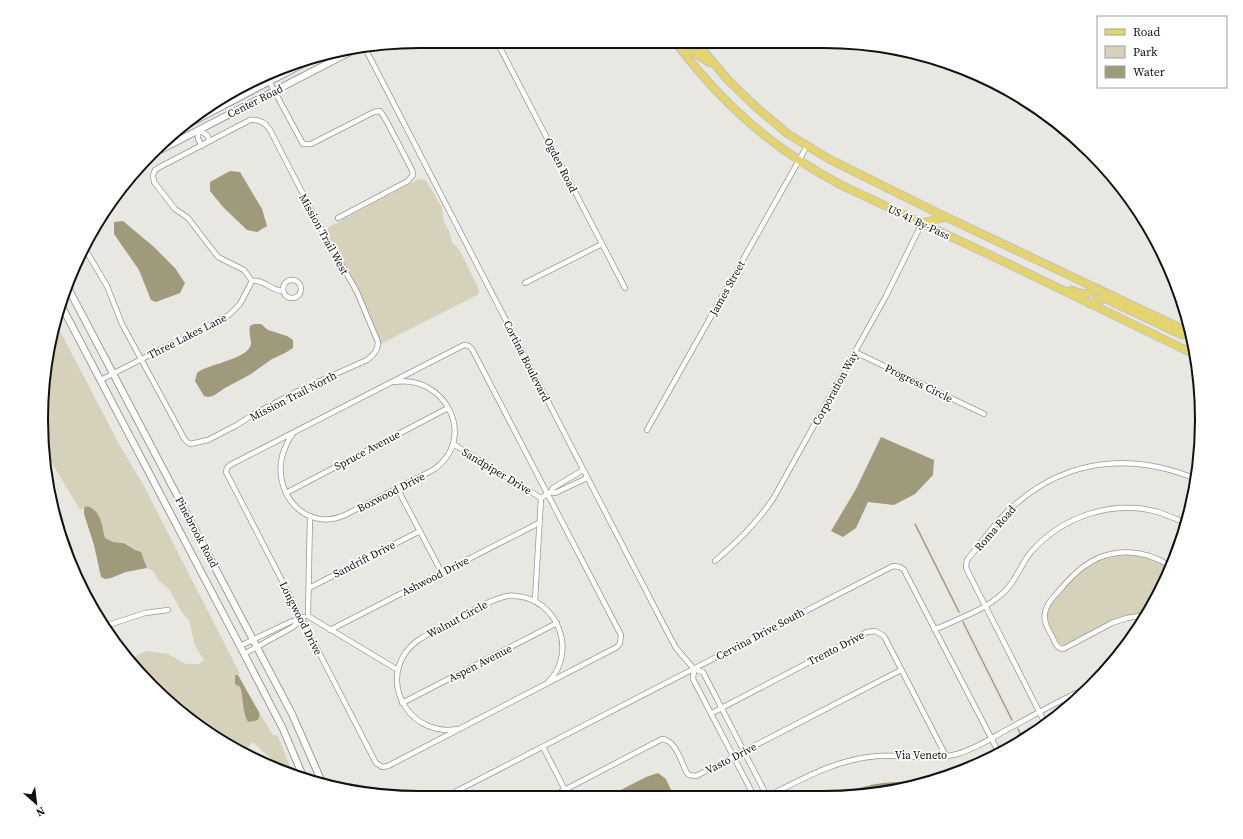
<svg xmlns="http://www.w3.org/2000/svg" width="1243" height="839" font-family="'Source Serif 4',serif">
<style>
.green{fill:#d5d1bb}
.water{fill:#9f9a7b}
.lines{fill:none;stroke-linecap:round;stroke-linejoin:round}
.stream{stroke:#9f9a7b;stroke-width:1.5}
.minor-casing{stroke:#9a9995;stroke-width:6}
.tertiary-casing{stroke:#9a9995;stroke-width:8}
.primary-casing{stroke:#c1c1c1;stroke-width:9}
.minor{stroke:#fff;stroke-width:4.5}
.tertiary{stroke:#fff;stroke-width:6}
.primary{stroke:#e3d470;stroke-width:7}
.labels{text-anchor:middle;stroke-width:3.5;stroke-linejoin:round;paint-order:stroke}
.street-label{font-size:11px;fill:#121210;stroke:#fff}
.rim{fill:none;stroke:#121210;stroke-width:2}
</style>
<rect width="100%" height="100%" fill="#e8e7e2"/>
<g class="green">
<polygon points="419,179 425,180 427,182 442,208 444,222 450,233 452,242 460,251 478,287 479,294 377,346 327,232 329,227"/>
<path d="M58 327 120 446 144 486 240 674 235 675C241 689 244 701 244 715L258 720 260 714 273 735 278 736 292 771 269 764 272 760 253 742 243 752 152 687 130 659 146 651 168 654 186 664H199L204 660 195 646 189 620 183 614 169 589 159 581 153 571 147 568 144 559 135 550 124 542H113L105 538 104 531 86 506 80 510 52 463 46 455 42 395Z"/>
<path d="M1132 555 1152 559 1171 569 1148 612 1130 615 1111 621 1065 645 1060 644C1055 636 1046 623 1048 613 1049 605 1057 598 1061 593 1083 567 1097 556 1132 555Z"/>
</g>
<g class="water">
<polygon points="230,171 240,172 262,209 267,226 257,232 247,230 223,207 210,191 210,182"/>
<polygon points="123,221 154,247 175,268 185,283 180,293 156,302 151,300 139,270 114,234 114,222"/>
<path d="M254 324H261L268 330 287 336 293 340V348L285 353 272 359 251 374 225 388 213 396 208 397 204 396 195 381 197 373C208 364 243 360 250 347 253 342 248 334 250 326Z"/>
<polygon points="881,437 934,460 933,475 915,494 894,505 868,502 856,528 843,537 831,531 856,489"/>
<path d="M86 506C101 509 102 526 105 538L113 542 124 543 135 550 141 552 147 568 126 572 111 578 105 579 101 577 94 545 84 514V508Z"/>
<path d="M235 675H238L260 714 258 720 248 722C242 712 244 699 240 687L235 684Z"/>
<polygon points="658,773 666,779 674,797 609,796 646,777"/>
<path d="M901 782 921 784 898 791 833 797C855 788 877 782 901 782Z"/>
</g>
<g class="lines">
<g class="stream">
<polyline points="915,524 959,612"/>
<polyline points="963,622 1012,720"/>
<polyline points="1018,729 1023,740"/>
</g>
<defs>
<g id="minor">
<polyline points="497,42 625,288"/>
<polyline points="366,50 670,637 676,648 694,669 703,672 768,798"/>
<polyline points="269,81 303,144 311,144 374,112 380,111 386,120 412,170 413,175 408,181 338,218"/>
<polyline points="198,130 207,135 210,141"/>
<polyline points="198,130 198,139 202,146"/>
<path d="M85 249 107 286 122 324 185 440 190 444 208 440 237 425 254 414 302 389 367 360C373 355 378 351 378 342L357 292 320 227 270 130C265 122 259 119 250 120L158 168 155 170 153 175 154 182 175 209 188 218 218 257 244 270 252 281 240 304 229 315C186 337 143 358 101 380"/>
<circle cx="292" cy="289" r="9"/>
<path d="M252 281C264 279 271 291 283 291"/>
<polyline points="525,283 602,244"/>
<polygon points="464,345 469,346 472,349 621,635 620,643 617,647 388,766 382,767 376,763 226,472 227,468 230,465"/>
<polyline points="855,352 984,414"/>
<polyline points="647,430 807,146"/>
<path d="M293 434C288 439 286 446 283 453 271 492 305 533 345 515L433 470C479 439 445 373 394 382"/>
<polyline points="453,444 541,498"/>
<polyline points="397,488 442,573"/>
<polyline points="551,492 553,488 583,470"/>
<polyline points="286,493 448,408"/>
<polyline points="541,498 551,492 555,493 587,478"/>
<polyline points="310,516 308,616 398,670"/>
<path d="M715 561C738 541 755 525 773 499L886 296 922 223"/>
<polyline points="309,588 420,531"/>
<polyline points="535,600 541,498"/>
<path d="M1146 615 1127 618 1112 623 1063 649C1056 648 1054 641 1052 636 1048 629 1043 621 1045 613 1046 605 1052 598 1058 592 1074 573 1091 556 1117 553 1137 550 1155 556 1172 567"/>
<polyline points="105,626 145,613 168,610"/>
<path d="M934 629 941 627C962 617 987 609 1004 592 1016 581 1021 564 1031 552 1062 517 1112 499 1158 512 1167 515 1176 519 1186 523"/>
<polyline points="330,630 539,523"/>
<polyline points="240,646 290,622 304,617"/>
<polyline points="244,654 293,627 301,620"/>
<polyline points="694,669 693,679 755,798"/>
<polyline points="402,703 557,623"/>
<polyline points="712,713 867,632 875,631 884,636 946,756"/>
<path d="M1046 725 967 570 966 566 967 560C983 541 997 519 1017 503 1069 458 1134 453 1196 479"/>
<path d="M457 729C414 737 380 689 406 652 409 648 413 644 417 641 430 632 445 626 459 618 472 611 486 602 500 598 505 596 510 595 515 596 557 598 578 651 549 681"/>
<polyline points="543,747 565,790"/>
<polyline points="449,795 893,566 900,567 904,570 999,753"/>
<path d="M553 796 662 739C676 740 681 762 687 773L689 775 696 776 901 670"/>
<path d="M765 798C802 779 836 759 878 756 904 754 931 761 957 754 975 749 992 738 1008 729 1036 714 1063 698 1092 686"/>
</g>
<g id="tertiary">
<polyline points="190,123 314,58"/>
<polyline points="162,149 348,53"/>
<polyline points="67,286 292,714 321,780"/>
<polyline points="62,307 240,646 283,729 302,774"/>
</g>
<g id="primary">
<path d="M676 43C723 105 772 148 841 185L990 255 1196 355"/>
<polyline points="697,43 728,80 756,107 788,134 829,159 946,217 1191,333"/>
<polyline points="683,52 689,49 710,63"/>
<polyline points="922,223 946,217"/>
<path d="M1071 290C1080 295 1090 294 1098 289"/>
<polyline points="1090,304 1098,299 1106,299 1182,335"/>
</g>
</defs>
<use href="#minor" class="minor-casing"/>
<use href="#tertiary" class="tertiary-casing"/>
<use href="#primary" class="primary-casing"/>
<use href="#minor" class="minor"/>
<use href="#tertiary" class="tertiary"/>
<use href="#primary" class="primary"/>
</g>
<g class="labels">
<g class="street-label">
<text transform="translate(255 101) rotate(-27)" y="4">Center Road</text>
<text transform="translate(561 165) rotate(63)" y="4">Ogden Road</text>
<text transform="translate(919 222) rotate(25)" y="4">US 41 By-Pass</text>
<text transform="translate(324 234) rotate(61)" y="4">Mission Trail West</text>
<text transform="translate(727 288) rotate(-61)" y="4">James Street</text>
<text transform="translate(187 336) rotate(-27)" y="4">Three Lakes Lane</text>
<text transform="translate(527 361) rotate(63)" y="4">Cortina Boulevard</text>
<text transform="translate(919 383) rotate(26)" y="4">Progress Circle</text>
<text transform="translate(835 388) rotate(-61)" y="4">Corporation Way</text>
<text transform="translate(293 396) rotate(-27)" y="4">Mission Trail North</text>
<text transform="translate(367 450) rotate(-28)" y="4">Spruce Avenue</text>
<text transform="translate(497 471) rotate(31)" y="4">Sandpiper Drive</text>
<text transform="translate(391 492) rotate(-27)" y="4">Boxwood Drive</text>
<text transform="translate(995 528) rotate(-49)" y="4">Roma Road</text>
<text transform="translate(197 532) rotate(62)" y="4">Pinebrook Road</text>
<text transform="translate(364 559) rotate(-27)" y="4">Sandrift Drive</text>
<text transform="translate(435 576) rotate(-27)" y="4">Ashwood Drive</text>
<text transform="translate(301 618) rotate(63)" y="4">Longwood Drive</text>
<text transform="translate(457 619) rotate(-28)" y="4">Walnut Circle</text>
<text transform="translate(760 634) rotate(-28)" y="4">Cervina Drive South</text>
<text transform="translate(836 648) rotate(-27)" y="4">Trento Drive</text>
<text transform="translate(480 663) rotate(-27)" y="4">Aspen Avenue</text>
<text x="921" y="759">Via Veneto</text>
<text transform="translate(731 758) rotate(-27)" y="4">Vasto Drive</text>
</g>
</g>
<path d="M0 0H1243V839H0ZM419 48H824A371 371 0 0 1 1195 419V420A371 371 0 0 1 824 791H419A371 371 0 0 1 48 420V419A371 371 0 0 1 419 48Z" fill="#fff" fill-rule="evenodd"/>
<path class="rim" d="M419 48H824A371 371 0 0 1 1195 419V420A371 371 0 0 1 824 791H419A371 371 0 0 1 48 420V419A371 371 0 0 1 419 48Z"/>
<rect x="1097" y="16" width="130" height="72" fill="#ffffff" stroke="#a0a09f"/>
<rect x="1105" y="29" width="20" height="6" fill="#e3d470" stroke="#a0a09f"/>
<text x="1133" y="36" font-size="12" fill="#121210">Road</text>
<rect x="1105" y="46" width="20" height="12" fill="#d5d1bb" stroke="#a0a09f"/>
<text x="1133" y="56" font-size="12" fill="#121210">Park</text>
<rect x="1105" y="66" width="20" height="12" fill="#9f9a7b" stroke="#a0a09f"/>
<text x="1133" y="76" font-size="12" fill="#121210">Water</text>
<g transform="translate(36 803) rotate(152)" stroke="#ffffff" stroke-width="3" paint-order="stroke">
<path d="M0-3L7 15L0 10L-7 15Z" fill="#121210"/>
<text y="-6" font-size="11" font-weight="bold" text-anchor="middle" fill="#121210">N</text>
</g>
</svg>
